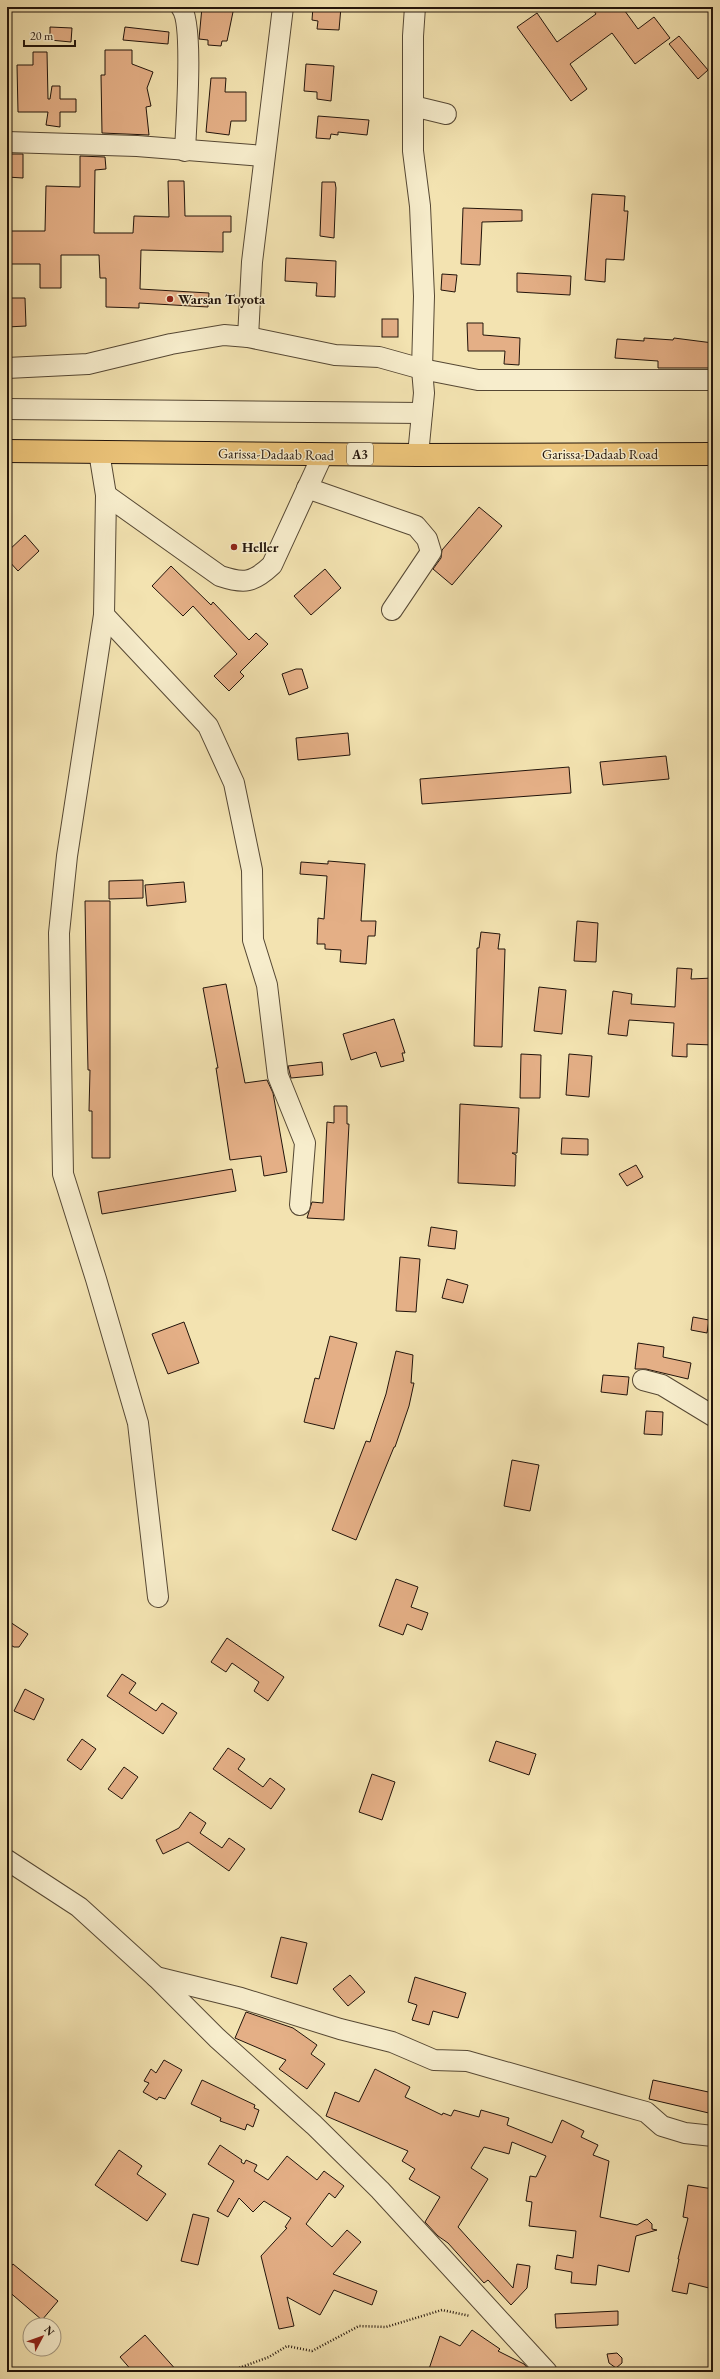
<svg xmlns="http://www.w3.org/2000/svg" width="720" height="2379" font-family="'EB Garamond',serif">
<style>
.building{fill:#e4af86;stroke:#22140b}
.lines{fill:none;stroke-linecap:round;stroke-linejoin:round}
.minor-casing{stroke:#564834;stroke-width:22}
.highway-casing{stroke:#22140b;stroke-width:24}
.path{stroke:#22140b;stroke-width:2.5;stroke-dasharray:1 2;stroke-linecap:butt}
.minor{stroke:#f7edcc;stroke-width:20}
.highway{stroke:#eac278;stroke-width:22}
.poi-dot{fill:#8f2418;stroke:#f7edcc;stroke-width:1.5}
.labels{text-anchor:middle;stroke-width:3;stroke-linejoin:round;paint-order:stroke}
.shield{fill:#f7edcc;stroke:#625545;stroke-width:1}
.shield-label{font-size:13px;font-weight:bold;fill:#22140b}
.poi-label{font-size:14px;font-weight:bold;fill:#22140b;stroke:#f7edcc;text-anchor:start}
.street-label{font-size:14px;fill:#22140b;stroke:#f7edcc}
</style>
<rect width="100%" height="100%" fill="#f3e3b1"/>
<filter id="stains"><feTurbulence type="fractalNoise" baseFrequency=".005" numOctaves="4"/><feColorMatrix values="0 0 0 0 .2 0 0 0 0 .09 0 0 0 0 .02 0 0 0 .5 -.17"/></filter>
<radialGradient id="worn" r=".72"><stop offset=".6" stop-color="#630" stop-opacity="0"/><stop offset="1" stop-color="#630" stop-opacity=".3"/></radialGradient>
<g class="building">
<polygon points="202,7 234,7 227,41 222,41 221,46 208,45 208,40 199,39"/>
<polygon points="313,7 341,7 339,30 317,29 318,21 312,20"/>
<polygon points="591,7 622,7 638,29 654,17 670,38 635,64 612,33 570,64 587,89 571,101 517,27 537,13 557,42 596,14"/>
<polygon points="50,27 72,28 71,42 50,40"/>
<polygon points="125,27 169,32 168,44 123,40"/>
<polygon points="679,36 708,70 698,79 669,44"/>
<polygon points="105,50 132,50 132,64 153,72 147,88 151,106 146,107 149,135 102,133 101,75 105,75"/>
<polygon points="33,52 47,52 48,99 50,99 52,86 60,86 60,99 76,99 76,112 60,112 60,127 46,125 48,112 18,112 17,65 33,65"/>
<polygon points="306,64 334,66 331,101 317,99 317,92 304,91"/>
<polygon points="211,78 226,78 225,92 246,92 246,121 231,121 229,135 206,132"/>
<polygon points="318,116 369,120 367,135 338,132 338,135 331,134 330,139 316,138"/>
<polygon points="7,154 23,154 23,178 7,177"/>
<polygon points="80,156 105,157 106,169 95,170 94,233 133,233 134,216 169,217 168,181 184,181 185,216 231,216 231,232 223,232 223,252 141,250 140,289 209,293 208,307 139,303 139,308 106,307 106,278 100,278 99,255 61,255 61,288 40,288 40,264 7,264 7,231 45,231 46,186 80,187"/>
<polygon points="322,182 335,182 336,188 334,238 320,236"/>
<polygon points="592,194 625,196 624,211 628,211 624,260 606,259 605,282 585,280"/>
<polygon points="463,208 522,210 522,221 482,222 480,265 461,264"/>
<polygon points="286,258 336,261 335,297 316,296 317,283 285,281"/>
<polygon points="517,273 571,276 570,295 517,292"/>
<polygon points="442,274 457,275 455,292 441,290"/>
<polygon points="7,298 25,298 26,326 7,327"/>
<rect x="382" y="319" width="16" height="18"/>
<polygon points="467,323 483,323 483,335 520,338 519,365 504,364 505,351 468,351"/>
<polygon points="644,338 673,340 674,338 713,343 713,368 658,368 658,361 615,358 617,339 644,341"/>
<polygon points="479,507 502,526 452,585 433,569 441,558 442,550"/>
<polygon points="25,535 39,551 18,571 7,559 7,552"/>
<polygon points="171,566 211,605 213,602 249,640 256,633 268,644 240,672 244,676 229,691 214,676 237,654 193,606 183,616 152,586"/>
<polygon points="325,569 341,588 311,615 294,596"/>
<polygon points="296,669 302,669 308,688 289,695 282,674"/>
<polygon points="348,733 350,755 298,760 296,738"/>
<polygon points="666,756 669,779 603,785 600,762"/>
<polygon points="569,767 571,793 422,804 420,779"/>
<polygon points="328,861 365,864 361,921 376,921 375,936 368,936 366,964 340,962 341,950 325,949 325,944 317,944 318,918 324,919 327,876 300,874 301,862 328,864"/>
<polygon points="143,880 143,898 109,899 109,881"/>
<polygon points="184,882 186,902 147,906 145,885"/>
<polygon points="85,901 110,901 110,1158 92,1158 92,1111 89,1111 90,1070 88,1070 87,1024"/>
<polygon points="577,921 598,923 596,962 574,961"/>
<polygon points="481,932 500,934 498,949 505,949 502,1047 474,1046 477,948 479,948"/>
<polygon points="677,968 692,969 691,979 713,978 713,1045 687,1044 687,1057 672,1056 674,1023 629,1020 627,1036 608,1034 613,991 632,994 631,1004 675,1007"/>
<polygon points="226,984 245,1083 267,1080 273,1093 287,1172 264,1176 261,1156 230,1160 216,1068 218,1068 203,988"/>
<polygon points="539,987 566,990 562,1034 534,1031"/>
<polygon points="394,1019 405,1053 402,1053 404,1061 381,1067 376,1052 351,1060 343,1034"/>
<polygon points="521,1054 541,1055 540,1098 520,1098"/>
<polygon points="569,1054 592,1056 589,1097 566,1095"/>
<polygon points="322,1062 323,1075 291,1078 288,1066"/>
<polygon points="460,1104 519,1108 517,1153 512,1153 516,1155 515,1186 458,1183"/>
<polygon points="334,1106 347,1106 347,1124 349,1124 344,1220 307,1218 312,1202 323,1203 327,1122 334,1123"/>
<polygon points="562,1138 588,1139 588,1155 561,1154"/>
<polygon points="636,1165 643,1177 627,1186 619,1174"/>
<polygon points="232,1169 236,1191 102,1214 98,1192"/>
<polygon points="431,1227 457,1231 455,1249 428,1246"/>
<polygon points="400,1257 420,1259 416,1312 396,1311"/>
<polygon points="447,1279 468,1285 463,1303 442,1298"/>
<polygon points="693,1317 709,1320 707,1333 691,1330"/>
<polygon points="184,1322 199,1363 168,1374 152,1334"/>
<polygon points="330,1336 357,1343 334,1429 304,1422 315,1378 319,1379"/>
<polygon points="638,1343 664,1347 663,1357 691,1363 688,1379 646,1369 635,1369"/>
<polygon points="396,1351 413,1355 411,1383 414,1383 409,1406 395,1447 394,1447 356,1540 332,1530 366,1441 370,1442 386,1394"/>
<polygon points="603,1375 629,1377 627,1395 601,1392"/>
<polygon points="646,1411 663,1412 662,1435 644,1434"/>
<polygon points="512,1460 539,1465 530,1511 504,1506"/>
<polygon points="396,1579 418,1587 411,1607 428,1613 422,1630 407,1624 403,1635 379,1626"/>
<polygon points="7,1620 28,1634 19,1647 14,1647 7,1643"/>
<polygon points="227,1638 284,1677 268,1701 254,1691 259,1682 232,1663 226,1672 211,1662"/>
<polygon points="122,1674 136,1683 129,1693 156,1711 162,1703 177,1713 163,1734 107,1696"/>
<polygon points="25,1689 44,1699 34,1720 14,1711"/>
<polygon points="82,1739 96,1749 81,1770 67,1760"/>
<polygon points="496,1741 536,1754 529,1775 489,1761"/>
<polygon points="228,1748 245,1759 238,1769 263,1787 270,1778 285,1789 271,1809 213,1769"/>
<polygon points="124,1767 138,1777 122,1799 108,1789"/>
<polygon points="372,1774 395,1782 382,1820 359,1812"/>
<polygon points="190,1812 206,1823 200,1833 222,1848 229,1838 245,1849 229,1871 188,1842 163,1854 156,1840 179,1828"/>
<polygon points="281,1937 307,1943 297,1984 271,1977"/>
<polygon points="350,1975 365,1992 348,2006 333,1989"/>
<polygon points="415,1977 466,1993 458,2018 433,2011 429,2025 412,2020 417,2005 408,2002"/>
<polygon points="246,2012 293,2028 317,2045 311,2054 325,2064 307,2089 279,2069 286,2060 235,2038"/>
<polygon points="164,2060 182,2070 165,2099 159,2097 157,2100 143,2092 149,2083 144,2081 151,2069 156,2073"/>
<polygon points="375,2069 410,2087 405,2097 442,2115 443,2113 451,2116 454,2110 479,2117 481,2110 509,2118 507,2125 552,2143 562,2120 584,2131 581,2137 598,2145 593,2155 609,2161 600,2217 637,2225 647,2219 652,2224 652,2229 657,2230 636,2236 629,2272 598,2265 596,2285 571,2283 572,2272 555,2269 557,2255 573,2258 576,2231 529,2226 532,2202 526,2201 530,2176 536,2177 546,2156 512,2142 509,2154 484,2147 471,2168 488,2179 458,2227 513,2288 517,2264 530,2266 527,2288 511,2305 488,2280 484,2283 448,2243 438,2236 425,2222 440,2197 409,2179 415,2169 402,2161 408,2151 326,2116 335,2092 359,2102"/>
<polygon points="202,2080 255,2105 254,2108 259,2110 253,2127 247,2124 245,2130 220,2121 221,2118 191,2104"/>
<polygon points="653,2080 713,2093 713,2114 649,2099"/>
<polygon points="220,2145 242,2160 241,2162 244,2164 246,2160 257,2165 254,2171 268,2180 287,2156 317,2180 324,2171 344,2186 335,2198 329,2193 306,2224 332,2247 347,2230 361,2242 333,2274 377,2291 372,2305 334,2290 320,2315 287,2297 294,2326 279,2329 261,2256 287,2228 285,2227 291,2218 264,2201 253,2212 239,2198 228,2217 217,2211 234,2181 208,2164"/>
<polygon points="119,2150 142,2166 137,2174 166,2194 147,2221 95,2185"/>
<polygon points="688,2185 713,2189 713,2289 689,2283 687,2294 672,2291 679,2259 678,2259 688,2218 683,2217"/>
<polygon points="193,2214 209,2218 198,2265 181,2261"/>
<polygon points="13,2264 58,2301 42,2320 7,2290 7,2271"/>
<polygon points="618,2311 618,2325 556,2328 555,2314"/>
<polygon points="472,2330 500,2349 498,2351 524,2364 531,2372 428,2372 440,2336 460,2346"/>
<polygon points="145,2335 178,2372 133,2372 120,2357"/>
<polygon points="617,2353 622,2358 622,2363 616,2368 609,2363 607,2354"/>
</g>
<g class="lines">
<defs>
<g id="minor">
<path d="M181 7C194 23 186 125 185 151"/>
<polyline points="415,7 413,36 413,151 420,206 424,296 422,369 424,393 418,455"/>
<polyline points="413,106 446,114"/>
<polyline points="7,142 137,146 264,156"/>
<polyline points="248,337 252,262 283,7"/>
<polyline points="7,368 88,364 171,344 224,335 248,337 335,355 379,357 422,369 478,380 713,380"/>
<polyline points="7,409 422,413"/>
<polyline points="99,452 106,495 104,615 208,726 234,783 252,870 253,940 267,985 278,1076 305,1143 300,1205"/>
<polyline points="307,488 416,526 427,539 431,552 392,610"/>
<path d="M106 495 220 576C244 584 253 583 272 565L323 454"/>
<polyline points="104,615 67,856 59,933 63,1174 96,1279 138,1423 158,1597"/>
<polyline points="643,1380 662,1385 713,1416"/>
<polyline points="7,1860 79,1907 156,1977 217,2038 314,2125 380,2190 547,2372"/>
<polyline points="156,1977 241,1998 340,2029 392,2042 434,2060 467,2061 617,2104 646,2112 662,2126 685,2133 713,2136"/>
</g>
<polyline id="highway" points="7,451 418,455 713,454"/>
</defs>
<use href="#minor" class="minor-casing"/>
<use href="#highway" class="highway-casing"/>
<polyline class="path" points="228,2372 269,2357 287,2346 312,2351 359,2326 386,2327 442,2310 470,2316"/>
<use href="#minor" class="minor"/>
<use href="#highway" class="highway"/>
</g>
<g class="poi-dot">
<circle cx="170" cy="299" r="4"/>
<circle cx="234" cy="547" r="4"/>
</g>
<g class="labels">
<rect class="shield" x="347" y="443" width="26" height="22" rx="3"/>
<g class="shield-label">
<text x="360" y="459">A3</text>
</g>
<g class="poi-label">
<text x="178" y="304">Warsan Toyota</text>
<text x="242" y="552">Heller</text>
</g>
<g class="street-label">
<text transform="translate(276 454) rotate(1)" y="5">Garissa-Dadaab Road</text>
<text x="600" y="459">Garissa-Dadaab Road</text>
</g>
</g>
<rect width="720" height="2379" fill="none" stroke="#f3e3b1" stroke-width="24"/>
<rect x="8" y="8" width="704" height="2363" fill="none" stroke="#22140b" stroke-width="2"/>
<rect x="12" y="12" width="696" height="2355" fill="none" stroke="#22140b"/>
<g transform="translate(42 2337) rotate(49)"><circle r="19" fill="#f7edcc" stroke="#a2967f"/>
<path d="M0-3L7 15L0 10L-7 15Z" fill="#8f2418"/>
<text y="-6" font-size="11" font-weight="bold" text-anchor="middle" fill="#22140b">N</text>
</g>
<path d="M24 40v6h51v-6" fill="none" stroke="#22140b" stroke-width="2"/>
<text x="30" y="40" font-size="12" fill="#22140b" stroke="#f7edcc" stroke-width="3" paint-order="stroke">20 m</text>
<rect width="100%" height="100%" filter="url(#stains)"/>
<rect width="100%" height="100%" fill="url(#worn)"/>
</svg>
